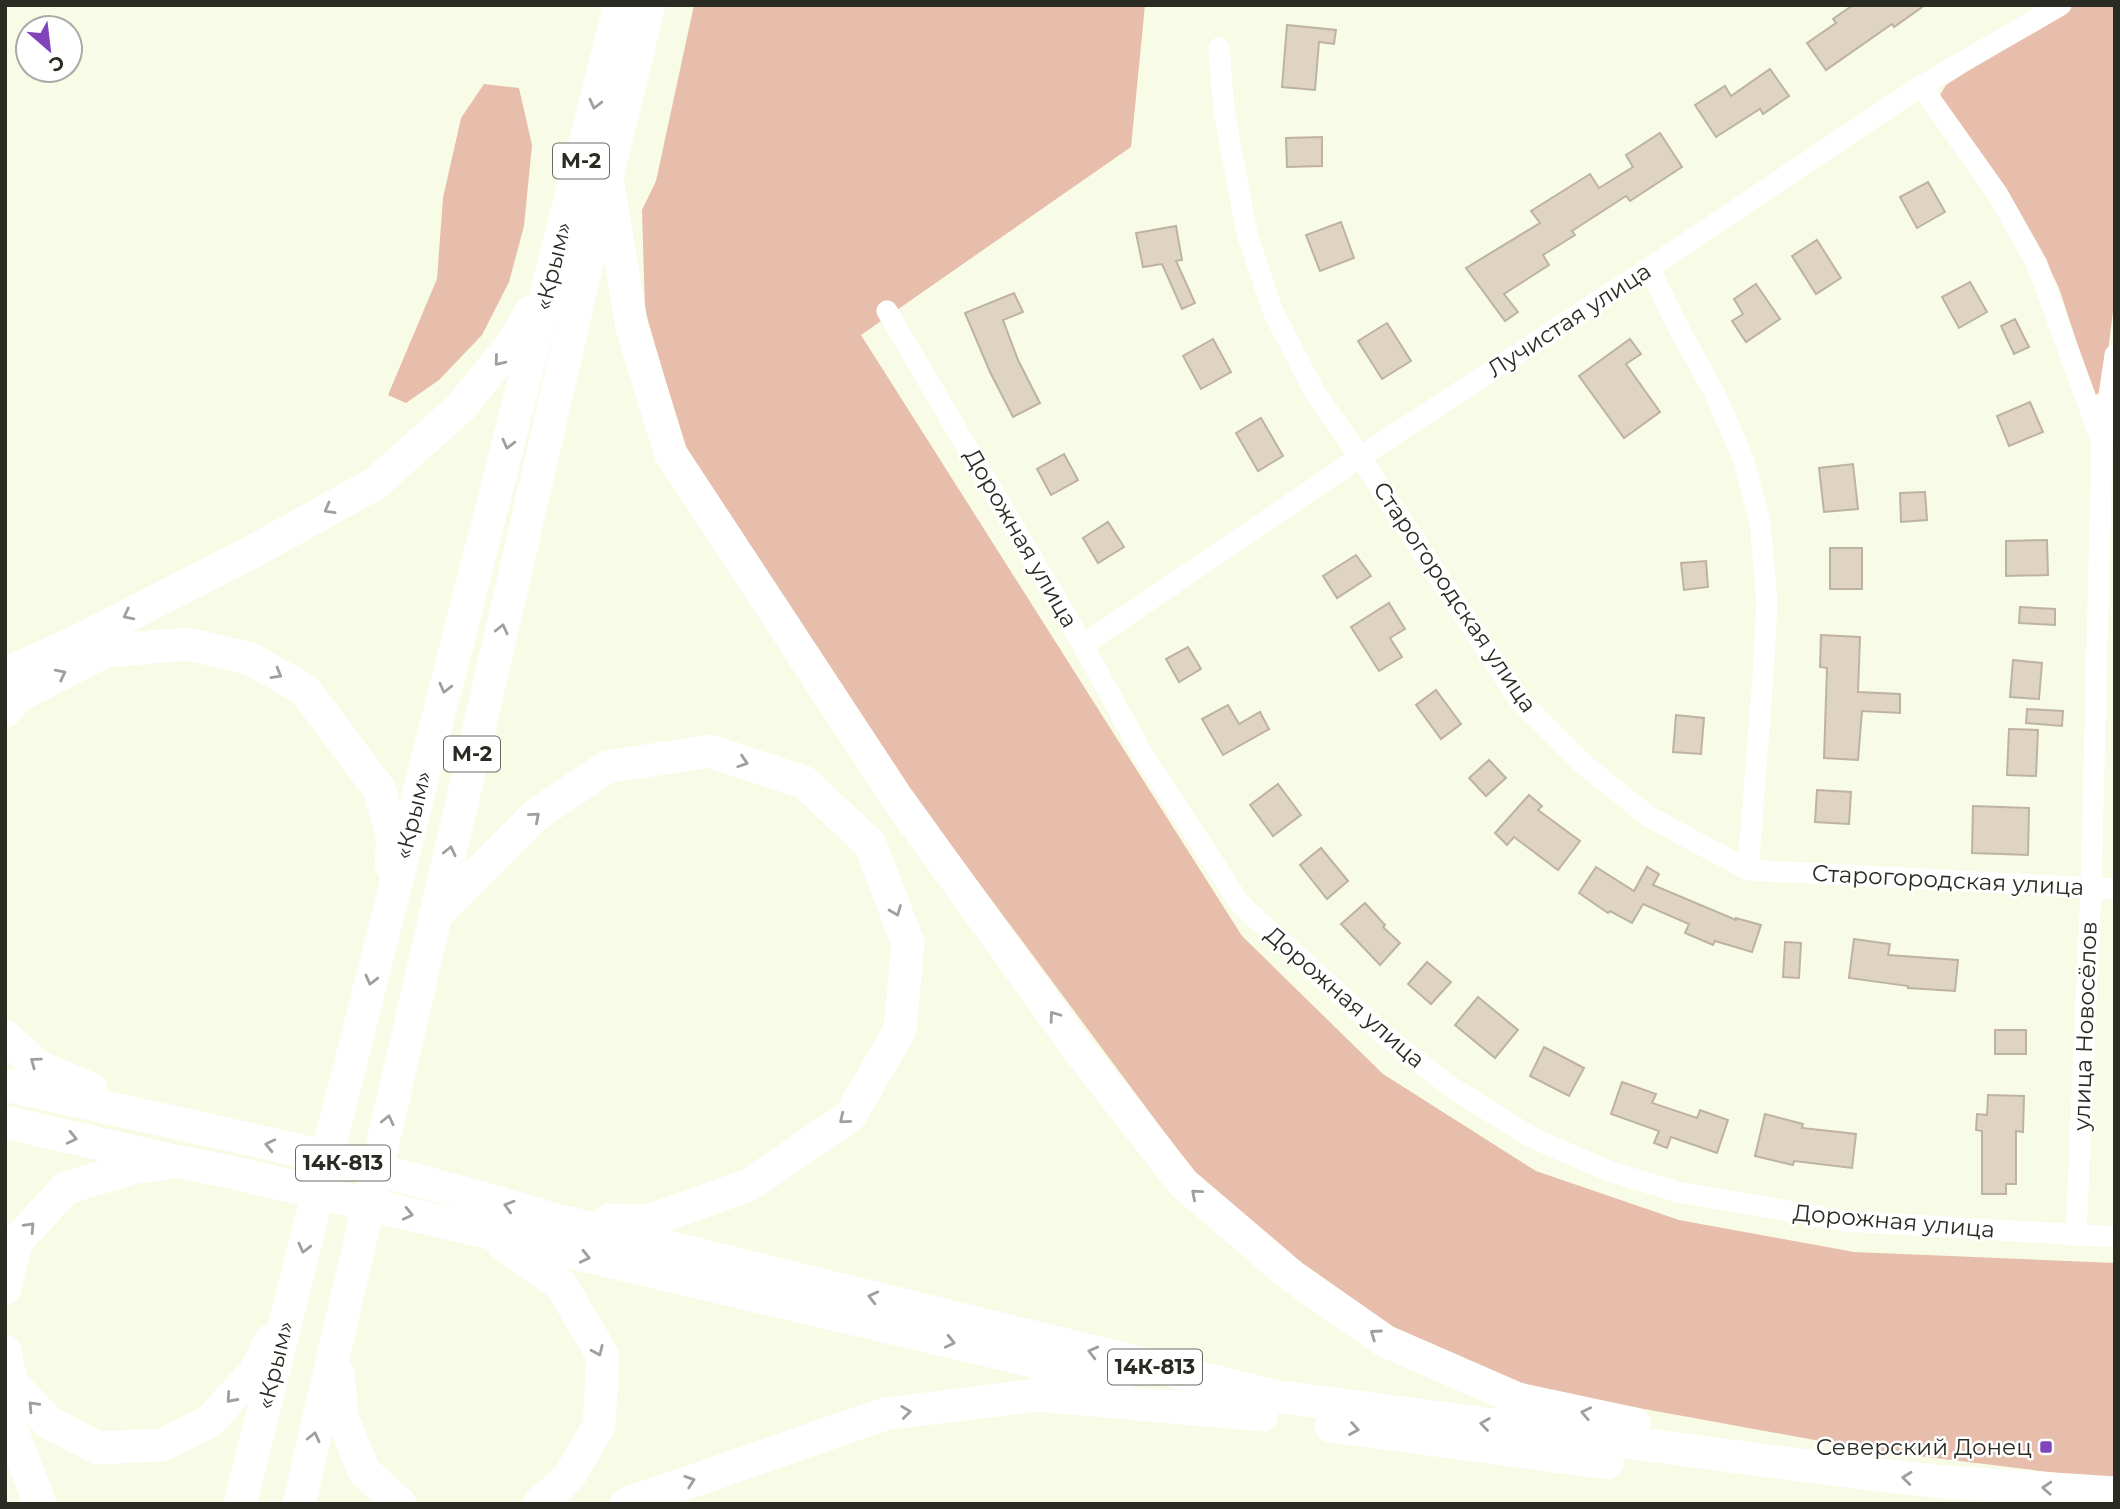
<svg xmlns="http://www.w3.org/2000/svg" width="2120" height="1509" font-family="Montserrat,sans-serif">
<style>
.green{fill:#e6beab}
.building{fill:#dfd3c1;stroke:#beb3a2;stroke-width:2}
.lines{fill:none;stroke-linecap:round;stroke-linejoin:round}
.street{stroke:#fff;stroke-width:21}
.primary{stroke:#fff;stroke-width:33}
.oneway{stroke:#9fa09c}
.poi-dot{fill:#8045bb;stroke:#fff;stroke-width:2.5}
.labels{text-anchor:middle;stroke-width:5;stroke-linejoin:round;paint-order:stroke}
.shield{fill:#fff;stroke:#6a6b65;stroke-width:2}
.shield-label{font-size:21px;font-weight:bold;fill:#2a2b23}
.street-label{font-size:23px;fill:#2a2b23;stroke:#fff}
.poi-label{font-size:23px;fill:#2a2b23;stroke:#fff;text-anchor:end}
</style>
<rect width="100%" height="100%" fill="#f8fbe6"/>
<g class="green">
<polygon points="694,5 1145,5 1131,147 861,335 1242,936 1383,1074 1536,1171 1679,1220 1854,1252 2115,1263 2115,1480 1869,1450 1519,1386 1390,1327 1301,1264 1194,1172 915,797 686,452 645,310 642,210 656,181"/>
<polygon points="2071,5 2115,5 2115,295 2103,392 2094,395 2059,288 2037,243 1945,109 1940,95 1946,85"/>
<polygon points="484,84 519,88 532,145 524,226 509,282 482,335 439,380 406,403 388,395 437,279 443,198 461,118"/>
</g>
<g class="building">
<polygon points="1853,5 1925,5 1894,27 1892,24 1826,70 1807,43 1836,23 1833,19"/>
<polygon points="1287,25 1336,30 1334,44 1319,42 1315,90 1282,87"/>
<polygon points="1770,69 1789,96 1763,114 1760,109 1716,137 1695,105 1725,86 1731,96"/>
<polygon points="1660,133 1682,167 1630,201 1626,196 1572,231 1575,235 1543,255 1549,265 1504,294 1518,312 1505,321 1466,268 1540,223 1531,211 1590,174 1599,188 1633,167 1626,155"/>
<polygon points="1322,137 1322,166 1287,167 1286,138"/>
<polygon points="1928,182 1945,212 1917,228 1900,197"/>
<polygon points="1341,222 1354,258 1320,271 1306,235"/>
<polygon points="1176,226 1182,260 1176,261 1195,303 1182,309 1162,264 1143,267 1136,233"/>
<polygon points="1817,240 1841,278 1816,294 1792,256"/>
<polygon points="1970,282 1987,312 1959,328 1942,297"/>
<polygon points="1756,284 1780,319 1746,342 1732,321 1743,314 1734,299"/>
<polygon points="1014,293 1023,312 1003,320 1018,360 1040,403 1013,417 990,372 965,313"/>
<polygon points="2015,319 2029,347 2014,354 2001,326"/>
<polygon points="1387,323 1411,361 1382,379 1358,341"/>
<polygon points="1213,339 1231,372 1201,389 1183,356"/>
<polygon points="1630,339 1641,354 1626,364 1660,412 1624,438 1579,376"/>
<polygon points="2030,402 2043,432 2009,446 1997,416"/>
<polygon points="1261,418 1283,456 1258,471 1236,433"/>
<polygon points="1064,454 1078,480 1051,495 1037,469"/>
<polygon points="1853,464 1858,509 1824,512 1819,468"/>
<polygon points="1925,492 1927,520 1901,522 1900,493"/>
<polygon points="1108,522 1124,547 1098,563 1083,538"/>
<polygon points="2047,540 2048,575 2006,576 2006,541"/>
<rect x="1830" y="548" width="32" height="41"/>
<polygon points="1356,555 1371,576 1337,598 1323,576"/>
<polygon points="1706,561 1708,587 1684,590 1681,563"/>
<polygon points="1389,603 1405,629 1390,638 1402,657 1379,671 1351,627"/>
<polygon points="2020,607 2055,609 2055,625 2019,623"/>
<polygon points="1821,635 1860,637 1858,692 1900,694 1900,713 1862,711 1858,760 1824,758 1827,668 1820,667"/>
<polygon points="1188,647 1201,669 1179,682 1166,659"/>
<polygon points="2013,660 2042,663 2039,699 2010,697"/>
<polygon points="1436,690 1461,724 1441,739 1416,705"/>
<polygon points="1228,705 1239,724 1260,712 1269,729 1223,755 1202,719"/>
<polygon points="2027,709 2063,711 2062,726 2026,723"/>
<polygon points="1676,715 1704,718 1701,754 1673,752"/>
<polygon points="2009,729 2038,730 2036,776 2007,775"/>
<polygon points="1489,760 1506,778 1486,796 1469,778"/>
<polygon points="1278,784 1301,815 1273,836 1250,805"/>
<polygon points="1817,790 1851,792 1849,824 1815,822"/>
<polygon points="1529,795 1542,806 1538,810 1580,841 1558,870 1514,837 1507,845 1495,833"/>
<polygon points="1973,806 2029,808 2028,855 1972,853"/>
<polygon points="1321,848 1348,881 1327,899 1300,865"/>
<polygon points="1596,867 1634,891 1647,867 1659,874 1653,885 1736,920 1736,918 1761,925 1752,952 1715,941 1713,945 1685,933 1689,924 1643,904 1632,923 1610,911 1608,913 1579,893"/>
<polygon points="1365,903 1385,925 1383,927 1400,943 1380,965 1341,924"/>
<polygon points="1854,939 1890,944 1888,955 1958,960 1955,991 1908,988 1908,986 1849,978"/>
<polygon points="1785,942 1801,943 1799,978 1783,977"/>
<polygon points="1427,962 1451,982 1431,1004 1408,984"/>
<polygon points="1478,997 1518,1030 1495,1058 1455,1025"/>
<rect x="1995" y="1030" width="31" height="24"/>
<polygon points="1544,1047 1584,1068 1569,1096 1530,1076"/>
<polygon points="1622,1082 1656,1094 1652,1103 1697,1118 1700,1110 1728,1120 1717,1153 1671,1137 1667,1148 1654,1143 1659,1131 1611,1114"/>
<polygon points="1988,1095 2024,1096 2023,1132 2016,1131 2016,1184 2006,1184 2006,1194 1982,1194 1982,1131 1976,1130 1977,1114 1987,1115"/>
<polygon points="1765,1114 1803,1124 1802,1128 1856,1134 1852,1168 1794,1161 1793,1165 1755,1156"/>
</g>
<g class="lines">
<g class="street">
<polyline points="1219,48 1224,111 1247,234 1273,311 1314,391 1360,457 1520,701 1582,763 1648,816 1748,870 2115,889"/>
<polyline points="1921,86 1997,193 2037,264 2100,437"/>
<polyline points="1649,268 1680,331 1715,394 1742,456 1760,521 1767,602 1763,676 1748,870"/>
<polyline points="887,311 1083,645 1143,755 1241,905 1389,1039 1451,1087 1531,1137 1608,1171 1678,1192 1845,1221 2115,1237"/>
<polyline points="1083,645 1360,457 1649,268 1921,86 2061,5"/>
<polyline points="2076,1236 2091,888 2102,442 2115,355"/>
</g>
<g class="primary">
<polyline points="607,177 632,328 671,454 897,798 1076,1046 1183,1183 1292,1276 1385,1341 1518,1399 1634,1424"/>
<polyline points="5,674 74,643 252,552 376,483 460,408 509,348 531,312"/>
<polyline points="5,711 18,696 105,651 188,644 251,659 305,690 379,789 393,837 391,865"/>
<polyline points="434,917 537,814 607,767 710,751 804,782 870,844 908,943 900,1030 850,1116 749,1185 648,1221 609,1220"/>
<polyline points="5,1036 37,1066 91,1089"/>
<path d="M5 1085C187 1125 371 1163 549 1218L1274 1396 1869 1474 1945 1482 2115 1493"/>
<polyline points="5,1122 178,1162 222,1170 1117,1381"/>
<polyline points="503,1245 561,1285 603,1356 599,1426 569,1477 539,1504"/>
<polyline points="5,1288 16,1242 66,1188 136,1167 163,1164"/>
<polyline points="5,1351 11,1382 48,1422 98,1448 162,1445 210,1421 255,1372 270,1341"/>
<polyline points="338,1373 342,1417 364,1471 400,1504"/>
<polyline points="5,1412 40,1504"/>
<polyline points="1331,1426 1607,1463"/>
<polyline points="240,1504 388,914 620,5"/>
<polyline points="299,1504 607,177 649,5"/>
<polyline points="626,1504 885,1414 1037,1395 1262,1415"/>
</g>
</g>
<defs><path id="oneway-chevron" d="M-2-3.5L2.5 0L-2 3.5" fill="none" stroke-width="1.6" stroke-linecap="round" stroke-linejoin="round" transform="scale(1.75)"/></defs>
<g class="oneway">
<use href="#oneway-chevron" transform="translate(595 104) rotate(104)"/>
<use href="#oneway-chevron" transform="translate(499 361) rotate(129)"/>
<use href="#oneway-chevron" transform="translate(508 444) rotate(104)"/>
<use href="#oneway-chevron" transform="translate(329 509) rotate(151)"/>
<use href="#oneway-chevron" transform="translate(128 615) rotate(153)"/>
<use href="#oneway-chevron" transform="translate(502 629) rotate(-77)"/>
<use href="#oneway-chevron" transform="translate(61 674) rotate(-27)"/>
<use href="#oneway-chevron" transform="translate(277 674) rotate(30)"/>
<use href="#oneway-chevron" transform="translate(445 688) rotate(104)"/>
<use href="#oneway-chevron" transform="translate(743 762) rotate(18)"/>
<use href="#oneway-chevron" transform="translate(535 817) rotate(-41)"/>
<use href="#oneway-chevron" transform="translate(450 851) rotate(-77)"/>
<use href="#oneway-chevron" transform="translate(896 911) rotate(69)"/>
<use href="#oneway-chevron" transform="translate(371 980) rotate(104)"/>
<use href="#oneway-chevron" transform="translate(1054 1016) rotate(-126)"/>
<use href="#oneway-chevron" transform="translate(35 1062) rotate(-144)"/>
<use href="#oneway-chevron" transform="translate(844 1119) rotate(140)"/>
<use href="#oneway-chevron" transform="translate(388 1120) rotate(-77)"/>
<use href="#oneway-chevron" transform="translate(72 1138) rotate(13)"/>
<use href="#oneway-chevron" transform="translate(270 1145) rotate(-167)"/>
<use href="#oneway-chevron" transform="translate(1196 1194) rotate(-139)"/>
<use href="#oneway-chevron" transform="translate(509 1206) rotate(-163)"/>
<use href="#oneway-chevron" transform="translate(408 1214) rotate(13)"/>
<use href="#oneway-chevron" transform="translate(30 1227) rotate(-47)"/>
<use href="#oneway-chevron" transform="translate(304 1248) rotate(104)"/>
<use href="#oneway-chevron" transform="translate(585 1257) rotate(13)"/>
<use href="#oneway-chevron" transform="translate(873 1297) rotate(-166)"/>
<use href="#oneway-chevron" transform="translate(1375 1334) rotate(-145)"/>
<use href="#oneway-chevron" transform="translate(950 1342) rotate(13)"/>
<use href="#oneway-chevron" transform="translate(598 1351) rotate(66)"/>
<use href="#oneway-chevron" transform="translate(1093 1352) rotate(-166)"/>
<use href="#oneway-chevron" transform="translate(231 1398) rotate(132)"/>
<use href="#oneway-chevron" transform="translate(33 1406) rotate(-133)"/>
<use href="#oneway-chevron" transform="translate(906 1412) rotate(-7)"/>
<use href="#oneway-chevron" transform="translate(1586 1413) rotate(-168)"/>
<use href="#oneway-chevron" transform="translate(1485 1424) rotate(-172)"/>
<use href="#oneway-chevron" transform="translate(1354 1429) rotate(9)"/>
<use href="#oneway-chevron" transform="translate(314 1437) rotate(-77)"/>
<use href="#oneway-chevron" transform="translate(1907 1478) rotate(-174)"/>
<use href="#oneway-chevron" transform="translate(690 1481) rotate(-19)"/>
<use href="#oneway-chevron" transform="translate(2047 1488) rotate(-177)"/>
</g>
<rect class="poi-dot" x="2039" y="1440" width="14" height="14" rx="3.5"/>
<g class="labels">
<g class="shield">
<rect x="553" y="143.5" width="56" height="35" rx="5"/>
<rect x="444" y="736.5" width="56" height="35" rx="5"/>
<rect x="296" y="1145.5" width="94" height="35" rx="5"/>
<rect x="1108" y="1349.5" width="94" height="35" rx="5"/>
</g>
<g class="shield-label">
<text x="581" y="168">М-2</text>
<text x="472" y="761">М-2</text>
<text x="343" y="1170">14К-813</text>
<text x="1155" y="1374">14К-813</text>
</g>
<g class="street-label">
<text transform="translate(553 266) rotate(-76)" y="8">«Крым»</text>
<text transform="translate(1569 320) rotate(-33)" y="8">Лучистая улица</text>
<text transform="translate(1021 538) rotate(60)" y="8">Дорожная улица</text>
<text transform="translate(1455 597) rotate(56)" y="8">Старогородская улица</text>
<text transform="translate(413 815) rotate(-76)" y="8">«Крым»</text>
<text transform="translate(1948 880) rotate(3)" y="8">Старогородская улица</text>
<text transform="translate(1345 997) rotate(41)" y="8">Дорожная улица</text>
<text transform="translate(2085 1026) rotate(-88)" y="8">улица Новосёлов</text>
<text transform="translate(1894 1221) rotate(5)" y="8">Дорожная улица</text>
<text transform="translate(275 1365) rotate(-76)" y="8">«Крым»</text>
</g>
<g class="poi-label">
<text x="2032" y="1455">Северский Донец</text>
</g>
</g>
<rect width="2120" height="1509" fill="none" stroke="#2a2b23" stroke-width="14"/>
<g transform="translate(49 49) rotate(152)"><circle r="33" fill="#ffffff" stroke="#aaaaa7" stroke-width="2"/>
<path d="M0-5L12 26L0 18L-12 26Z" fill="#8045bb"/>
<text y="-10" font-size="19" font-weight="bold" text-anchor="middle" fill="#2a2b23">С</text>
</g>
</svg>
